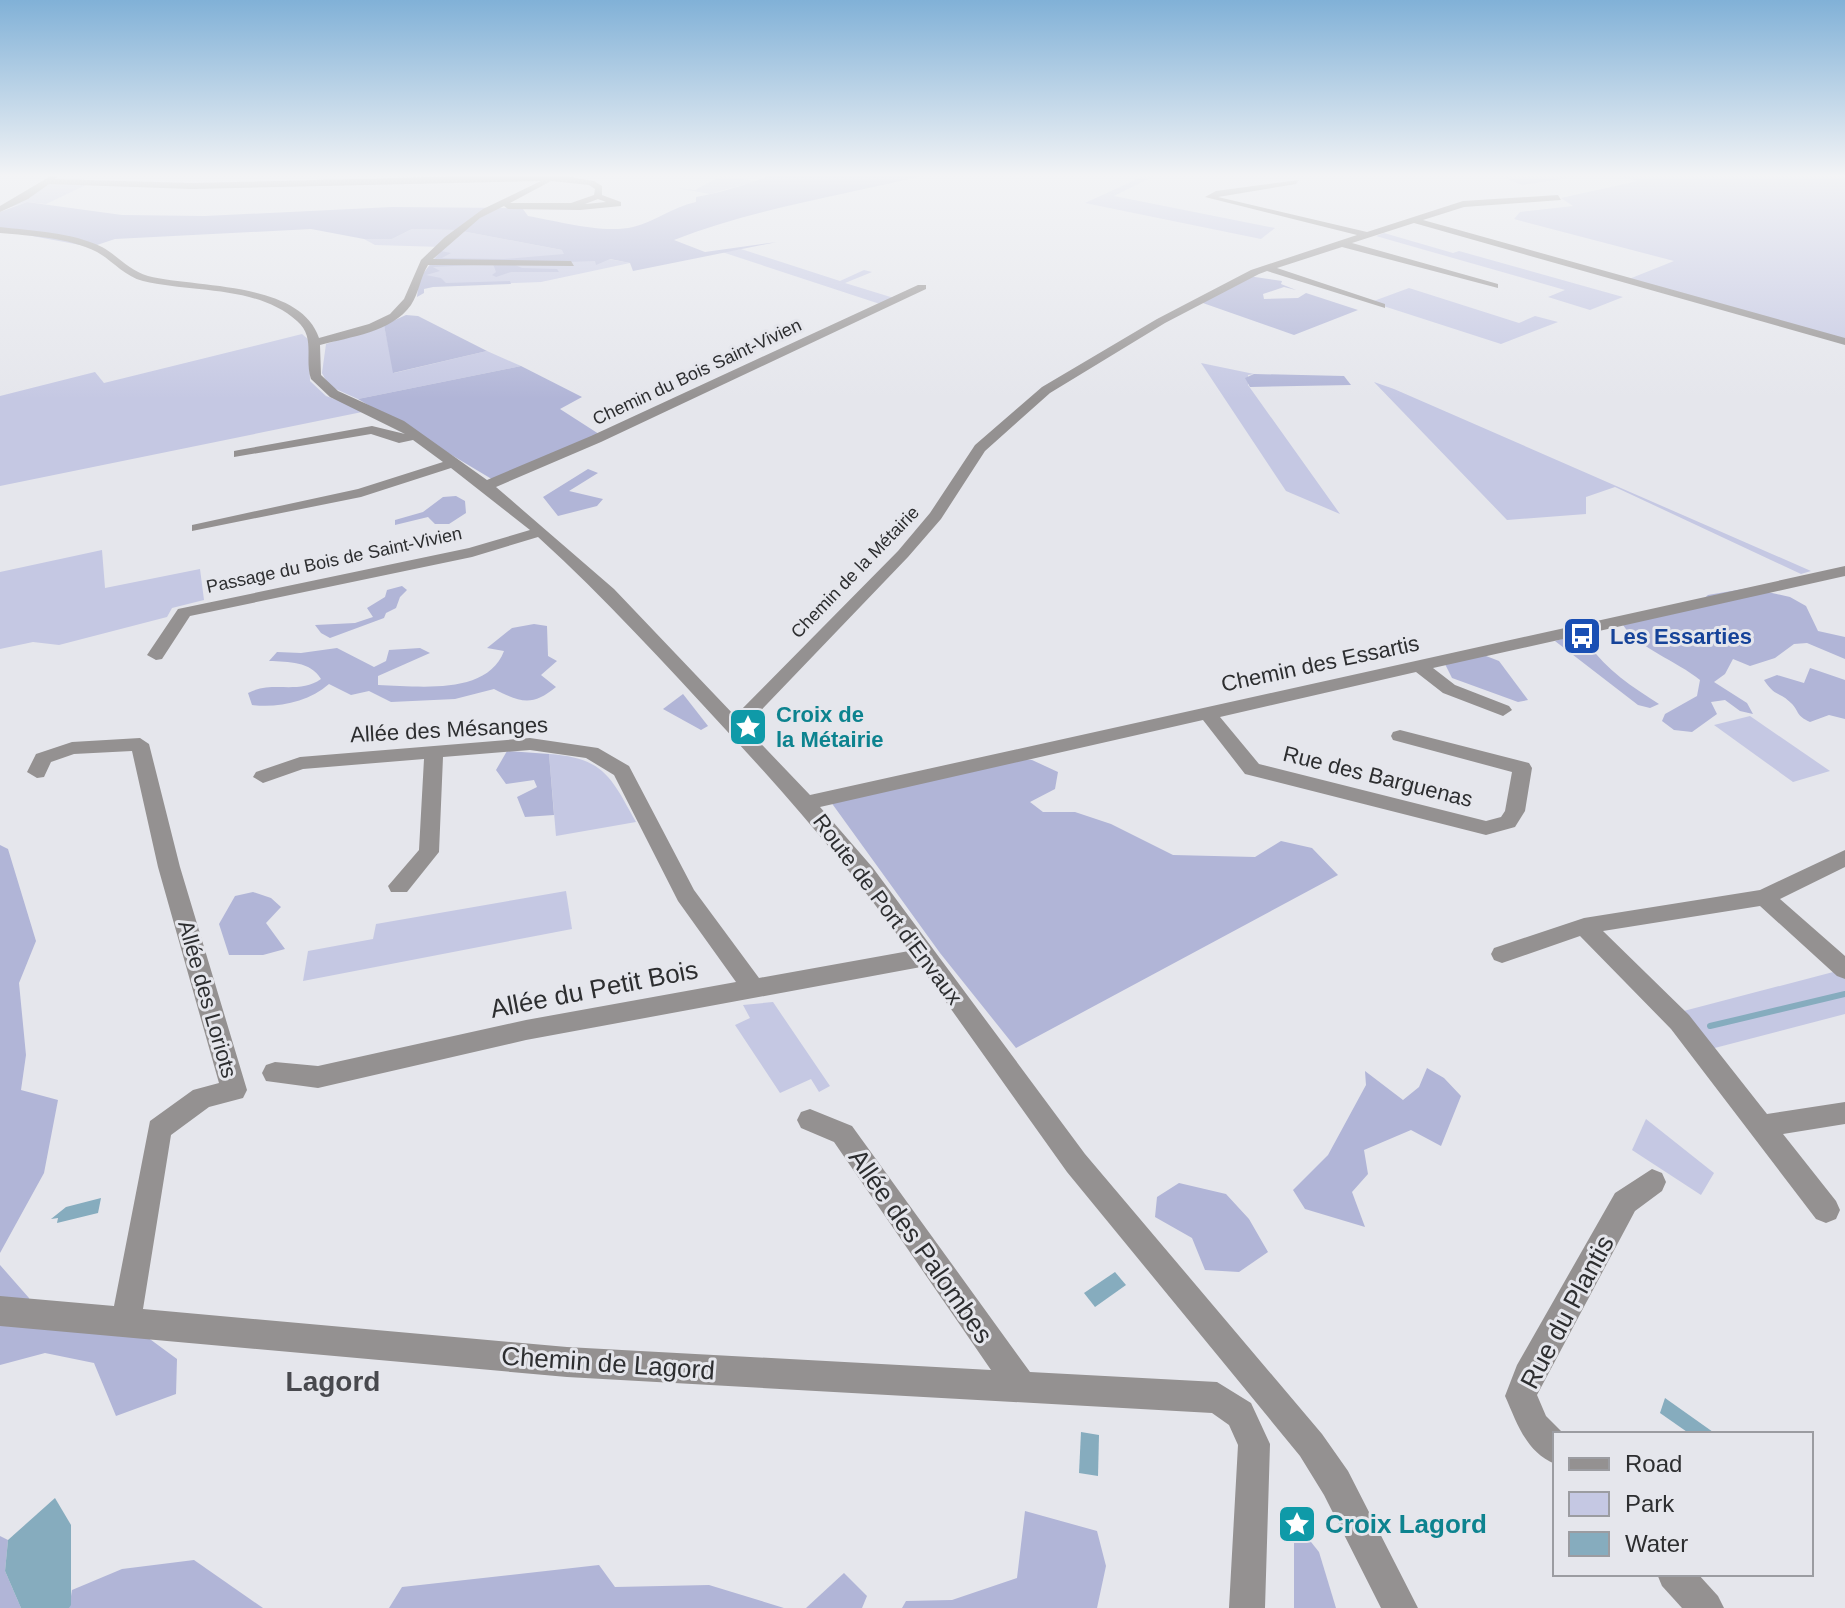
<svg xmlns="http://www.w3.org/2000/svg" width="1845" height="1608" font-family="Arial,sans-serif">
<style>
.green{fill:#c5c8e3}
.forest{fill:#b1b5d7}
.water{fill:#86acbe}
.lines{fill:none;stroke-linecap:round;stroke-linejoin:round}
.stream{stroke:#86acbe;stroke-width:6}
.minor{fill:#949191;fill-rule:evenodd}
.labels{text-anchor:middle;stroke-width:6;stroke-linejoin:round;paint-order:stroke}
.far-street-label{font-size:18px;fill:#2d2e30;stroke:#e5e6ec}
.transit-label{font-size:22px;font-weight:bold;fill:#164399;stroke:#e5e6ec;text-anchor:start}
.street-label{font-size:22px;fill:#2d2e30;stroke:#e5e6ec}
.culture-label{font-size:22px;font-weight:bold;fill:#0d838f;stroke:#e5e6ec;text-anchor:start}
.near-street-label{font-size:26px;fill:#2d2e30;stroke:#e5e6ec}
.near-culture-label{font-size:26px;font-weight:bold;fill:#0d838f;stroke:#e5e6ec;text-anchor:start}
.near-neighbourhood-label{font-size:28px;font-weight:bold;fill:#48494e;stroke:#e5e6ec}
</style>
<rect width="100%" height="100%" fill="#e5e6ec"/>
<g class="green">
<polygon points="709,174 756,181 710,194 676,188 695,190 721,176"/>
<polygon points="1148,174 1158,174 1114,196 1275,228 1261,239 1085,203"/>
<polygon points="1495,174 1593,174 1522,185"/>
<polygon points="1611,174 1845,174 1845,341 1629,279 1674,261 1514,219 1520,212 1573,206 1561,198 1638,181"/>
<polygon points="48,184 88,184 46,204 27,202 5,209"/>
<polygon points="412,229 456,230 630,263 541,282 414,287 442,247 375,245 364,239 392,239"/>
<polygon points="1384,233 1453,253 1459,251 1623,297 1590,310 1548,297 1565,290 1376,236"/>
<polygon points="741,249 840,281 864,270 872,272 845,283 897,299 883,305 722,252"/>
<polygon points="1409,288 1519,323 1535,316 1558,322 1501,344 1371,302"/>
<polygon points="384,325 394,373 487,351 521,366 358,399 329,386 322,373 326,344"/>
<polygon points="302,334 309,340 310,381 326,396 367,411 0,486 0,396 95,372 104,383"/>
<polygon points="1201,363 1254,374 1248,375 1248,385 1340,514 1286,491"/>
<polygon points="1374,382 1394,389 1811,571 1801,574 1615,487 1586,497 1586,514 1507,520"/>
<polygon points="102,550 105,588 200,569 204,600 172,608 167,617 59,645 33,642 0,649 0,572"/>
<polygon points="1750,716 1830,771 1793,782 1714,725"/>
<path d="M549 754C604 758 611 777 636 822L556 836Z"/>
<polygon points="566,891 572,929 303,981 308,951 373,939 376,924"/>
<polygon points="1837,971 1845,979 1845,1014 1707,1050 1676,1013"/>
<polygon points="773,1002 830,1086 819,1092 811,1079 780,1093 735,1025 750,1018 743,1005"/>
<polygon points="1646,1119 1714,1173 1701,1195 1632,1150"/>
</g>
<g class="forest">
<path d="M774 174H930C845 195 756 208 674 240L705 252 777 242 633 271 630 263 610 259 596 265 595 261 513 264 522 268 557 269 559 272H511L496 277 492 275 496 272 493 264 433 267 440 271 426 275 441 278 446 283 510 281 511 284 433 287 424 289V293L417 297 419 279 441 251 451 253 442 258 504 259 564 254 562 250 456 230 412 229 392 239H364L311 229 115 239 91 247 0 230V212L27 202 122 215 205 216 392 207 514 208 523 209 528 216C557 221 603 234 633 227 654 222 673 207 696 202V197C724 192 748 184 774 174Z"/>
<polygon points="1248,276 1282,281 1281,284 1296,290 1284,287 1263,294 1264,299 1298,298 1306,293 1358,310 1294,335 1200,302"/>
<polygon points="406,315 418,316 487,351 393,373 384,325"/>
<polygon points="521,366 582,397 560,409 602,436 495,481 358,399"/>
<polygon points="1254,374 1344,376 1351,385 1250,387 1245,378"/>
<polygon points="588,469 598,473 569,491 603,499 597,506 558,516 543,497"/>
<polygon points="456,496 465,501 466,513 449,524 435,524 428,517 395,525 395,520 423,512 443,497"/>
<polygon points="402,586 407,590 400,597 396,608 386,613 384,618 330,638 321,633 315,625 355,623 373,617 367,608 385,597 387,590"/>
<path d="M1749 588 1790 597 1806 606 1818 631 1845 637V659L1807 643 1794 644 1775 658 1750 666 1733 659 1725 674 1714 682 1747 703 1753 714 1740 711 1725 700 1711 702 1717 714 1692 732 1674 730 1662 721 1665 714 1697 696 1700 680C1677 661 1638 648 1623 625L1698 604 1708 595Z"/>
<path d="M534 624 547 626 548 656 557 661 541 675 556 687C532 707 520 702 494 689L455 699 391 702 369 691 351 695 329 684C309 702 278 708 252 705L248 693C272 680 299 695 321 679 310 661 289 662 269 661L277 652 301 653 337 648 374 667 386 661 389 650 420 648 430 653 378 676V685C418 686 487 696 504 651L487 648 512 628Z"/>
<path d="M1565 638 1588 644C1607 670 1632 687 1659 704L1650 708 1638 705 1555 641Z"/>
<polygon points="1481,654 1499,661 1528,700 1518,702 1452,678 1443,660"/>
<path d="M1810 668 1845 680V719L1829 715 1810 722C1795 715 1800 712 1791 703 1780 692 1775 697 1764 680L1777 675 1804 683Z"/>
<polygon points="683,694 708,726 701,730 663,709"/>
<polygon points="507,751 549,754 554,815 525,817 517,797 537,787 534,780 506,784 496,770"/>
<polygon points="1009,757 1032,760 1058,772 1055,789 1030,802 1043,812 1075,812 1111,824 1173,855 1255,857 1281,841 1312,848 1338,875 1016,1048 940,953 828,798"/>
<polygon points="0,845 8,849 36,941 19,983 26,1055 21,1090 58,1100 44,1173 0,1253"/>
<polygon points="253,892 271,898 281,907 266,923 285,949 263,955 229,955 219,924 235,896"/>
<polygon points="1427,1068 1444,1078 1461,1096 1441,1146 1411,1130 1364,1150 1368,1174 1352,1192 1365,1227 1305,1209 1293,1190 1328,1155 1366,1085 1365,1071 1403,1100 1419,1087"/>
<polygon points="1179,1183 1226,1194 1249,1219 1268,1252 1239,1272 1205,1270 1192,1238 1155,1217 1157,1197"/>
<polygon points="0,1265 29,1298 38,1327 147,1337 177,1359 176,1394 116,1416 94,1363 45,1353 0,1365"/>
<polygon points="1025,1511 1097,1531 1106,1566 1097,1608 902,1608 906,1601 952,1600 1017,1578"/>
<polygon points="0,1536 8,1540 5,1571 21,1608 0,1608"/>
<polygon points="1307,1537 1319,1552 1336,1608 1294,1608 1294,1539"/>
<polygon points="194,1560 263,1608 69,1608 72,1590 122,1569"/>
<polygon points="599,1565 615,1587 709,1585 784,1608 389,1608 402,1587"/>
<polygon points="844,1573 867,1596 862,1608 806,1608"/>
</g>
<g class="water">
<polygon points="101,1198 98,1213 57,1223 58,1218 51,1219 66,1207"/>
<polygon points="1115,1272 1126,1285 1095,1307 1084,1293"/>
<polygon points="1665,1398 1713,1432 1713,1434 1690,1434 1660,1413"/>
<polygon points="1081,1432 1099,1435 1098,1476 1079,1473"/>
<polygon points="55,1498 71,1525 71,1605 69,1608 21,1608 5,1571 8,1540"/>
</g>
<g class="lines">
<polyline class="stream" points="1710,1026 1845,994"/>
<g class="minor">
<path d="M54 174 58 176 55 179 192 183 552 174 594 181 602 186V195L621 202V206L580 210 508 209 504 206 480 218 433 259 571 261 574 266 428 265C420 278 419 293 411 305 392 332 350 337 320 345L321 375 338 391 404 421 487 480 591 436 918 285H926V289L601 442 496 487 614 589 735 716 898 551 930 513 975 445 1042 387 1157 319 1251 270 1357 235 1205 197 1216 191 1299 180 1296 184 1218 197 1367 232 1463 201 1558 195 1561 200 1464 207 1423 220 1845 338V345L1414 223 1352 243 1498 284V288L1342 247 1277 268 1385 304V308L1267 271 1259 274 1165 323 1050 393 985 451 941 519 908 557 745 727 810 795 1845 566V576L1433 668 1455 685 1509 706 1512 710 1503 716 1443 693 1416 672 1220 717 1259 764 1486 821 1501 817 1505 811 1512 772 1393 740 1391 736 1393 732 1400 730 1529 763 1532 768 1525 811 1515 827 1486 835 1245 774 1203 720 820 807 873 868 1085 1154 1322 1434 1348 1471 1418 1608H1381L1324 1495 1300 1456 1067 1172 921 967 526 1040 318 1088 266 1081 262 1073 266 1065 275 1062 318 1066 526 1020 736 982 678 901 614 775 586 758 530 750 443 757 439 852 407 892H391L388 886 419 850 424 759 303 769 263 783 253 777 256 772 300 757 530 738 598 748 629 766 694 890 759 978 909 951C853 872 791 800 726 730 665 664 605 598 538 537L472 557 190 616 162 659 156 660 147 655 178 609 469 548 530 530 451 468 361 497 192 531V525L358 489 443 462 413 440 399 443 371 434 234 457V451L239 450 372 426 405 434 330 397 311 379C304 359 316 337 297 321 257 285 193 293 143 281 124 276 113 261 97 252 67 237 32 236 0 233V227C34 231 71 232 102 247 118 256 130 271 148 276 196 288 300 281 319 338L369 324 390 314 404 299 421 260 445 237 483 209 541 181 192 189 49 184 28 199 0 212V206ZM551 181 589 185 595 189 594 195 571 203H510ZM598 199 606 202 585 204Z"/>
<polygon points="140,738 149,744 180,867 247,1090 243,1098 209,1107 171,1135 143,1309 567,1347 991,1370 834,1142 801,1128 797,1120 801,1112 810,1109 852,1126 1030,1372 1217,1382 1251,1403 1270,1444 1265,1608 1229,1608 1238,1445 1229,1425 1212,1413 567,1377 0,1326 0,1296 114,1306 150,1121 193,1090 219,1083 158,867 132,751 74,754 51,762 44,777 37,778 27,772 36,754 72,742"/>
<polygon points="1845,850 1845,867 1780,899 1845,956 1845,979 1837,976 1760,906 1603,931 1689,1015 1767,1114 1845,1102 1845,1124 1783,1134 1836,1201 1840,1210 1836,1219 1826,1223 1816,1219 1671,1029 1580,936 1502,963 1494,960 1491,954 1494,948 1584,918 1760,890"/>
<path d="M1652 1169 1662 1173 1666 1182 1662 1191 1635 1211 1537 1395 1546 1416 1564 1434H1555V1464C1526 1452 1517 1423 1505 1396L1517 1365 1615 1193Z"/>
<polygon points="1657,1574 1698,1574 1718,1596 1724,1608 1682,1608 1662,1586"/>
</g>
</g>
<linearGradient id="sky" x2="0" y2="1"><stop stop-color="#81b1d7"/><stop offset="0.44" stop-color="#f3f4f6"/><stop offset="1" stop-color="#f3f4f6" stop-opacity="0"/></linearGradient>
<rect width="1845" height="399" fill="url(#sky)"/>
<defs>
<symbol id="bus-square" viewBox="-11 -11 22 22"><rect x="-9" y="-9" width="18" height="18" rx="4" fill="#1a4fb4" stroke="#e5e6ec"/><path d="M-5-6H5V4H4V6H2V4H-2V6H-4V4H-5ZM-3.5-4V0h7V-4ZM-3.5 1.2v1.5H-2V1.2ZM2 1.2v1.5H3.5V1.2Z" fill="#fff"/></symbol>
<symbol id="sight-square" viewBox="-11 -11 22 22"><rect x="-9" y="-9" width="18" height="18" rx="4" fill="#0f9aa8" stroke="#e5e6ec"/><path d="M0-6L1.8-2.2L6-1.7L2.9 1.2L3.7 5.4L0 3.3L-3.7 5.4L-2.9 1.2L-6-1.7L-1.8-2.2Z" fill="#fff"/></symbol>
</defs>
<g fill-rule="evenodd">
<use href="#bus-square" x="1560" y="614" width="44" height="44"/>
<use href="#sight-square" x="726" y="705" width="44" height="44"/>
<use href="#sight-square" x="1275" y="1502" width="44" height="44"/>
</g>
<g class="labels">
<g class="far-street-label">
<text transform="translate(697 372) rotate(-25)" y="6">Chemin du Bois Saint-Vivien</text>
<text transform="translate(334 560) rotate(-12)" y="6">Passage du Bois de Saint-Vivien</text>
<text transform="translate(855 572) rotate(-46)" y="6">Chemin de la Métairie</text>
</g>
<g class="transit-label">
<text x="1610" y="644">Les Essarties</text>
</g>
<g class="street-label">
<text transform="translate(1320 663) rotate(-12)" y="8">Chemin des Essartis</text>
<text transform="translate(449 729) rotate(-3)" y="8">Allée des Mésanges</text>
<text transform="translate(1378 776) rotate(14)" y="8">Rue des Barguenas</text>
<text transform="translate(888 909) rotate(53)" y="8">Route de Port d'Envaux</text>
<text transform="translate(208 999) rotate(74)" y="8">Allée des Loriots</text>
</g>
<g class="culture-label">
<text x="776" y="722">Croix de<tspan x="776" dy="25">la Métairie</tspan></text>
</g>
<g class="near-street-label">
<text transform="translate(594 989) rotate(-11)" y="9">Allée du Petit Bois</text>
<text transform="translate(921 1246) rotate(55)" y="9">Allée des Palombes</text>
<text transform="translate(1567 1312) rotate(-62)" y="9">Rue du Plantis</text>
<text transform="translate(608 1363) rotate(4)" y="9">Chemin de Lagord</text>
</g>
<g class="near-culture-label">
<text x="1325" y="1533">Croix Lagord</text>
</g>
<g class="near-neighbourhood-label">
<text x="333" y="1391">Lagord</text>
</g>
</g>
<rect x="1553" y="1432" width="260" height="144" fill="#e5e6ec" stroke="#9b9ca1" stroke-width="2"/>
<rect x="1569" y="1458" width="40" height="12" fill="#949191" stroke="#9b9ca1" stroke-width="2"/>
<text x="1625" y="1472" font-size="24" fill="#2d2e30">Road</text>
<rect x="1569" y="1492" width="40" height="24" fill="#c5c8e3" stroke="#9b9ca1" stroke-width="2"/>
<text x="1625" y="1512" font-size="24" fill="#2d2e30">Park</text>
<rect x="1569" y="1532" width="40" height="24" fill="#86acbe" stroke="#9b9ca1" stroke-width="2"/>
<text x="1625" y="1552" font-size="24" fill="#2d2e30">Water</text>
</svg>
